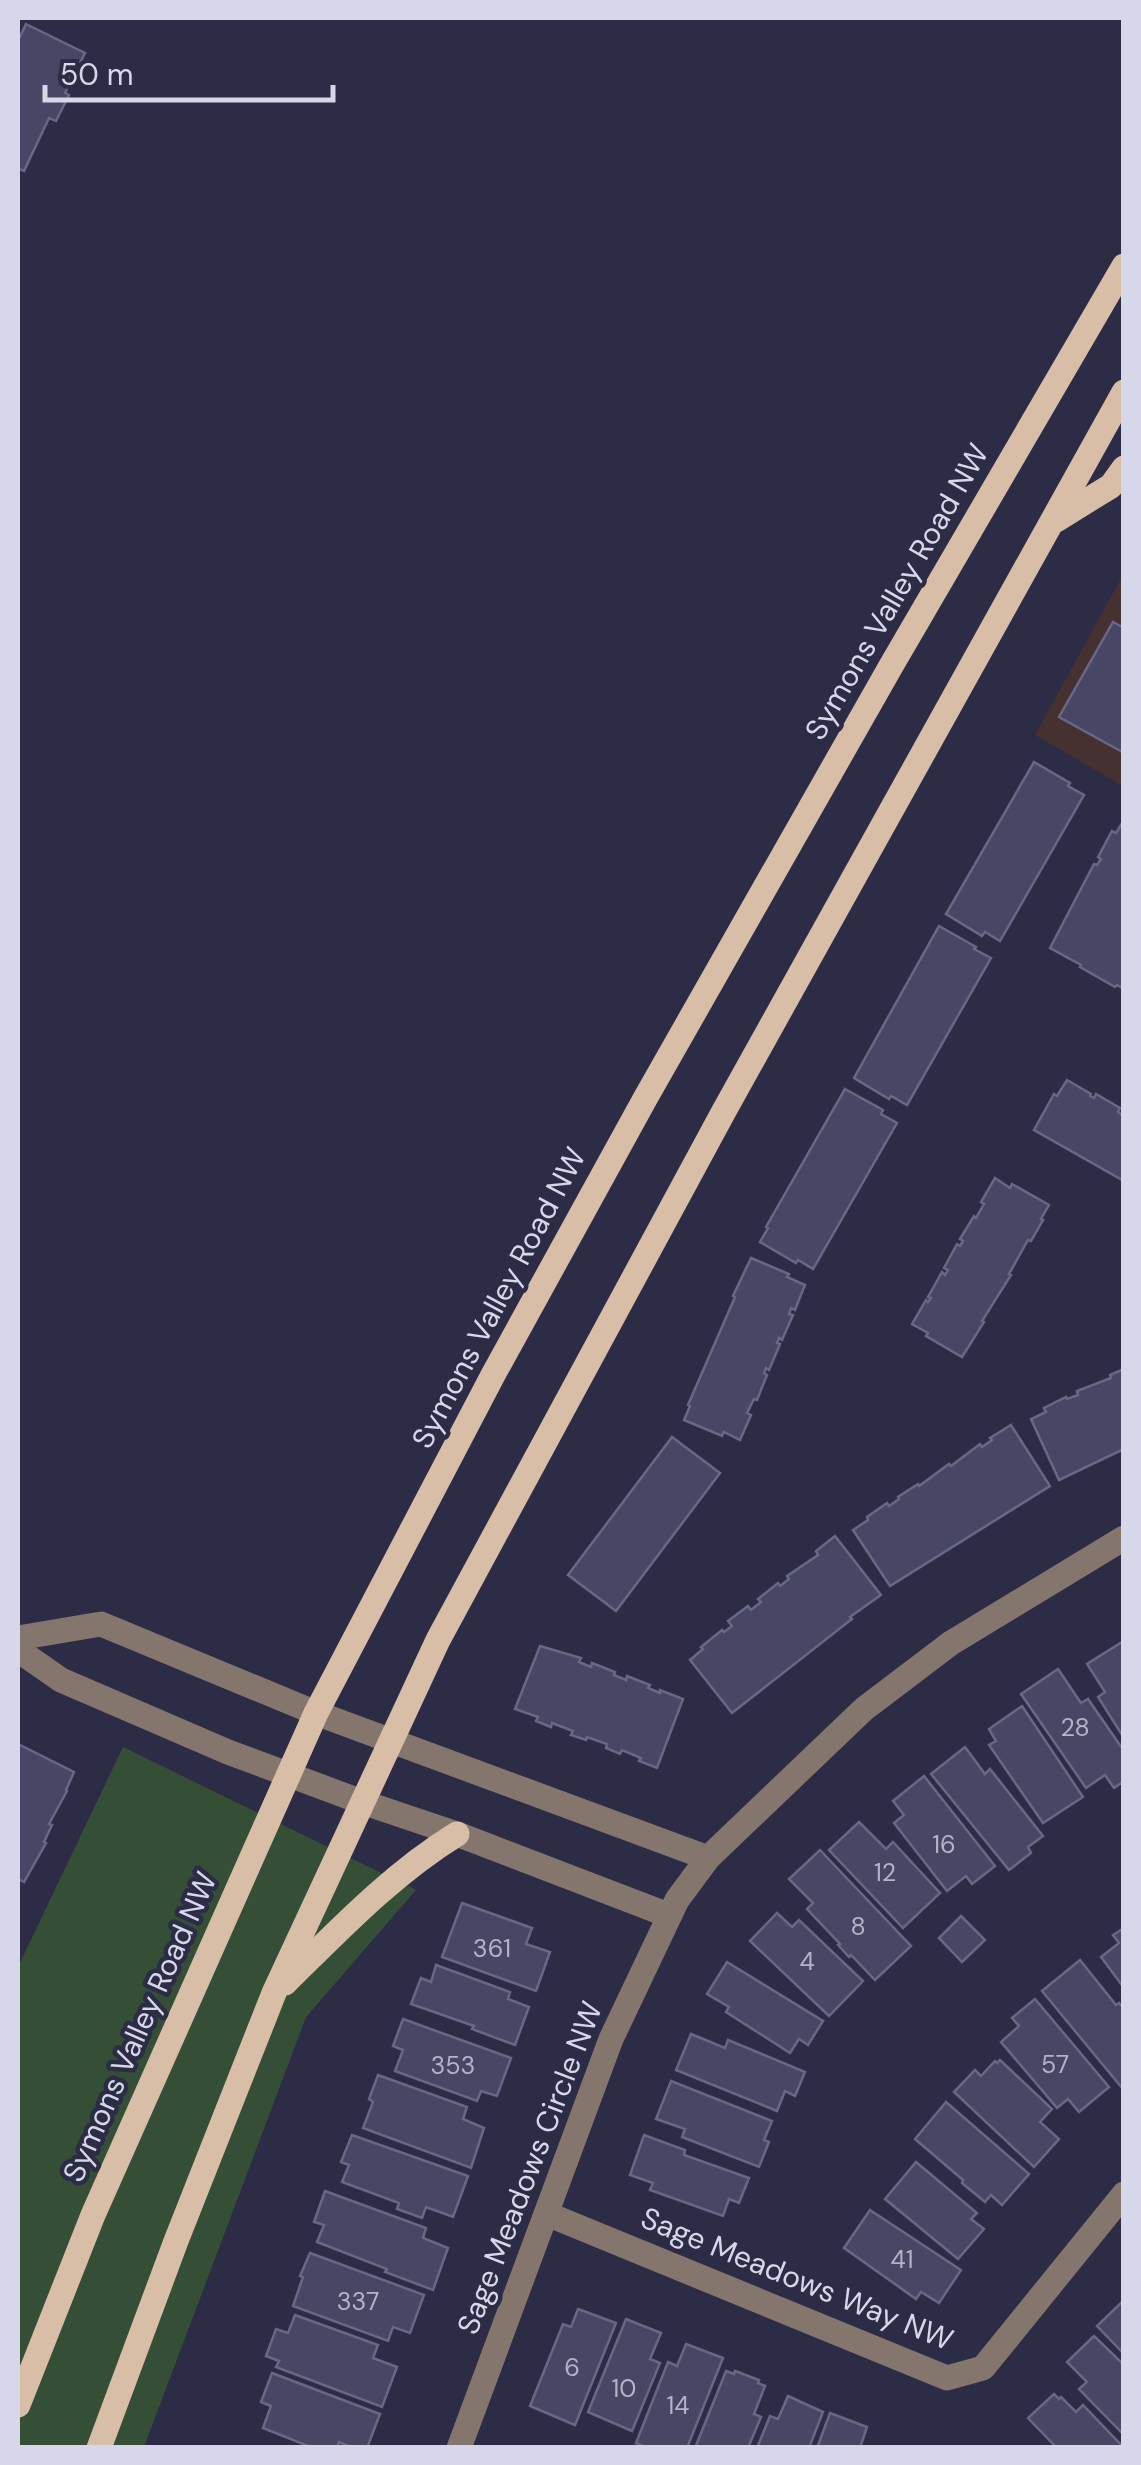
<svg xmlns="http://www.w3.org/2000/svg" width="1141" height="2465" font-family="'DM Sans',sans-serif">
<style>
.commercial{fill:#463131}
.green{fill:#354f37}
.building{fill:#474665;stroke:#686886;stroke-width:2.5}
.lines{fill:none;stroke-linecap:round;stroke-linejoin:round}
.minor{stroke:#84766c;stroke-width:25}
.major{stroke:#d8bda7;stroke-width:25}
.labels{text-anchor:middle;stroke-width:9;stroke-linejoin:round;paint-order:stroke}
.number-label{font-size:25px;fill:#b2b3c7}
.street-label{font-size:30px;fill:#d6d7e8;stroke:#2d2c46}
</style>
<rect width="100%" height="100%" fill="#2d2c46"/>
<polygon class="commercial" points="1123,575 1123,786 1035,735"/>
<polygon class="green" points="123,1747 416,1890 306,2017 144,2447 18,2447 18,1967"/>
<g class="building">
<polygon points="26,24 85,53 65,93 69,95 56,121 49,118 24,171 18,168 18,41"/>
<polygon points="1113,622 1124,628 1124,753 1059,717"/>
<polygon points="1034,762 1070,783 1068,786 1084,795 1000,941 985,932 982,936 946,914"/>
<polygon points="1124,820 1124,989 1117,985 1115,987 1080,967 1081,965 1050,948 1094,864 1097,865 1101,859 1098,857 1112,831 1116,833"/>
<polygon points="939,926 976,947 974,949 991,958 907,1105 891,1096 889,1099 854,1078"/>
<polygon points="1067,1080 1091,1094 1090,1096 1094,1098 1096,1094 1120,1108 1118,1112 1122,1115 1124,1112 1124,1181 1034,1130 1054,1094 1057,1096"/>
<polygon points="845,1089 883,1110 881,1114 897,1123 813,1269 798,1260 796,1263 760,1242 768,1228 766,1227"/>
<polygon points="995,1178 1010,1188 1012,1184 1049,1205 1041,1219 1043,1220 1031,1241 1028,1240 1009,1274 1011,1275 982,1321 984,1322 962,1357 926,1336 928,1333 912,1324 926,1300 928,1302 931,1298 928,1297 942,1272 945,1275 948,1270 944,1268 957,1244 960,1246 963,1241 960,1239 974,1216 976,1218 984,1204 981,1202"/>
<polygon points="751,1258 789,1274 787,1277 805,1285 795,1310 791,1308 789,1314 793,1315 782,1340 779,1338 777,1343 780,1344 769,1370 766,1368 764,1373 767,1375 757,1400 754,1399 747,1413 751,1415 740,1440 724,1432 722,1436 684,1420 690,1406 688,1405 735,1297 733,1296"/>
<polygon points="1124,1369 1124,1449 1059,1480 1031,1419 1046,1412 1044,1408 1066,1397 1067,1399 1078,1395 1077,1391 1111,1378 1110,1375"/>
<polygon points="1011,1425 1050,1486 890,1586 853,1530 868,1520 867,1517 887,1503 889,1506 899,1499 898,1497 918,1484 919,1486 949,1464 951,1466 980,1444 982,1447 992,1440 990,1438"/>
<polygon points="672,1437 720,1473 616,1611 568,1575"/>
<polygon points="835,1536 881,1595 850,1617 852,1619 732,1713 690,1660 703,1649 701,1647 722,1630 724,1632 732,1626 728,1621 748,1606 751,1610 761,1602 758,1599 778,1583 780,1586 789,1579 787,1576 818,1555 816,1551"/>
<polygon points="1122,1642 1124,1644 1124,1738 1098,1697 1105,1692 1087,1664"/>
<polygon points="540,1646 581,1658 579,1662 591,1667 592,1663 615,1672 614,1675 626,1680 627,1676 650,1685 648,1688 660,1693 660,1690 683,1699 657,1768 639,1761 641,1758 622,1750 620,1754 606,1748 607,1744 587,1737 586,1740 571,1735 573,1731 552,1723 551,1727 536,1721 538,1717 515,1709"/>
<polygon points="1058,1669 1081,1703 1088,1699 1124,1751 1124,1781 1114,1788 1105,1775 1086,1788 1021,1694"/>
<polygon points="1022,1706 1083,1797 1043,1823 989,1745 996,1741 989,1729"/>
<polygon points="18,1744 74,1772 66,1790 67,1791 49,1824 52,1825 44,1842 46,1843 24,1882 18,1879"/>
<polygon points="965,1747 985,1774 990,1769 1043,1836 1028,1847 1031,1853 1009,1870 931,1774"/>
<polygon points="924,1776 995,1866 972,1884 966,1876 947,1891 894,1823 904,1815 893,1801"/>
<polygon points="859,1822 886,1849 893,1842 940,1893 903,1928 829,1850"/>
<polygon points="820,1850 911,1946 875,1980 851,1955 849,1957 838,1945 840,1944 807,1909 813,1903 789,1879"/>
<polygon points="462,1903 532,1928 526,1944 550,1952 536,1991 442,1957"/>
<polygon points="777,1913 792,1927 799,1920 863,1981 829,2016 750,1941"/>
<polygon points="961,1916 985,1940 962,1962 939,1938"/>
<polygon points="1124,1928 1124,1988 1101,1957 1119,1943 1113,1935"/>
<polygon points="1080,1960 1116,2005 1119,2003 1124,2009 1124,2086 1122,2088 1042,1991"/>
<polygon points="727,1962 823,2021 808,2045 799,2039 790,2053 726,2012 729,2007 707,1994"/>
<polygon points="436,1965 510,1992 508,1999 529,2007 515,2045 472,2029 474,2026 411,2004 421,1978 431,1982"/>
<polygon points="1035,1999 1109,2087 1079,2112 1068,2099 1057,2108 1001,2042 1019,2026 1012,2018"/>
<polygon points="403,2019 511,2058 497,2096 481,2091 477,2101 395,2071 403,2050 393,2046"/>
<polygon points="691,2034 725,2048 728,2040 805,2072 795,2096 785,2091 777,2111 676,2070"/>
<polygon points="1000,2060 1052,2109 1040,2122 1059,2139 1034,2167 954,2092 975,2070 981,2076 995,2061 997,2063"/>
<polygon points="378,2075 467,2107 463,2119 484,2128 471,2168 363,2128 373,2102 369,2099"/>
<polygon points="671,2081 772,2121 764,2140 769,2142 759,2167 682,2137 685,2129 656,2119"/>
<polygon points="946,2102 1029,2174 1002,2205 991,2195 985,2202 962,2183 963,2180 915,2139"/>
<polygon points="352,2135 468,2176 453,2217 426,2207 422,2218 397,2209 399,2203 342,2182 349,2165 341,2162"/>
<polygon points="644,2135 685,2150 684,2155 749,2178 739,2203 729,2199 723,2216 650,2190 653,2183 630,2175"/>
<polygon points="916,2162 977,2213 971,2219 984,2229 958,2259 885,2199"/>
<polygon points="325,2191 426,2228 423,2238 448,2248 433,2290 385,2272 387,2269 317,2242 324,2225 314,2222"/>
<polygon points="870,2210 961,2270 939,2303 921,2292 916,2299 844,2248"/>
<polygon points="310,2253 424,2295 410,2333 393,2327 388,2341 293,2306 303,2277 300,2276"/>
<polygon points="1124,2300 1124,2354 1097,2326"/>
<polygon points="578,2309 616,2323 575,2425 530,2406 563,2324 571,2327"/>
<polygon points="295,2315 378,2345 373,2358 397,2367 382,2407 276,2367 279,2361 266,2356 276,2329 288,2333"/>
<polygon points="626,2319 661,2333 650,2359 660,2363 632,2431 588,2412"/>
<polygon points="1094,2336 1124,2365 1124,2435 1079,2389 1087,2382 1067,2362"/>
<polygon points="686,2344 723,2358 687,2448 647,2448 636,2443 668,2362 677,2366"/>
<polygon points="726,2371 734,2374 735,2371 759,2380 758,2383 765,2386 754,2414 761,2417 748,2448 695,2448"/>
<polygon points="272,2373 380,2414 367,2448 353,2448 339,2442 337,2448 313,2448 263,2428 271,2406 261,2402"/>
<polygon points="1054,2394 1059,2399 1061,2397 1076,2412 1083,2405 1124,2448 1057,2448 1028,2418"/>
<polygon points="788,2396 823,2412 809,2448 757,2448 770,2416 778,2419"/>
<polygon points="830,2413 867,2427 860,2448 817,2448"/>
</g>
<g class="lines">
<g class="minor">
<polyline points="18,1638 101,1624 316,1713 708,1858"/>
<polyline points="18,1650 61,1680 228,1752 362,1802 457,1834 668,1915"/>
<polyline points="547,2214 947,2378 983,2368 1124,2194"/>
<polyline points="459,2448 611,2039 677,1900 708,1858 864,1709 951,1643 1124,1538"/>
</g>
<g class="major">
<polyline points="1056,520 1111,486 1124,468"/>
<path d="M285 1983C339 1930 392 1874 457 1834"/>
<polyline points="18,2405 93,2215 316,1713 493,1375 646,1097 891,666 1124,266"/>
<polyline points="99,2448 176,2241 274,1993 438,1640 724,1111 1124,392"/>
</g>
</g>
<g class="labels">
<g class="number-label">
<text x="1075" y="1736">28</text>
<text x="944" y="1853">16</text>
<text x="885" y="1881">12</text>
<text x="858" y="1935">8</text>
<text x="492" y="1957">361</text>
<text x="807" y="1970">4</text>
<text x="1055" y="2073">57</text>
<text x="453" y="2074">353</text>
<text x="902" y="2268">41</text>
<text x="358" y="2310">337</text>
<text x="572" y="2376">6</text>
<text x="624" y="2397">10</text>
<text x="678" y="2414">14</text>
</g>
<g class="street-label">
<text transform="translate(897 592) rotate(-60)" y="10">Symons Valley Road NW</text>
<text transform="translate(499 1298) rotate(-62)" y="10">Symons Valley Road NW</text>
<text transform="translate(140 2027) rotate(-66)" y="10">Symons Valley Road NW</text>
<text transform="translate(530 2168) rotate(-69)" y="10">Sage Meadows Circle NW</text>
<text transform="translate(797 2279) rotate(22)" y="10">Sage Meadows Way NW</text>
</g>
</g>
<rect width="1141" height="2465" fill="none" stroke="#d6d7e8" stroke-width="40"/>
<path d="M45 85v15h288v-15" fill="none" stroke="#d6d7e8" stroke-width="5"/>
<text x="60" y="85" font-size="30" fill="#d6d7e8" stroke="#2d2c46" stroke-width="8" paint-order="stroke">50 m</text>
</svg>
